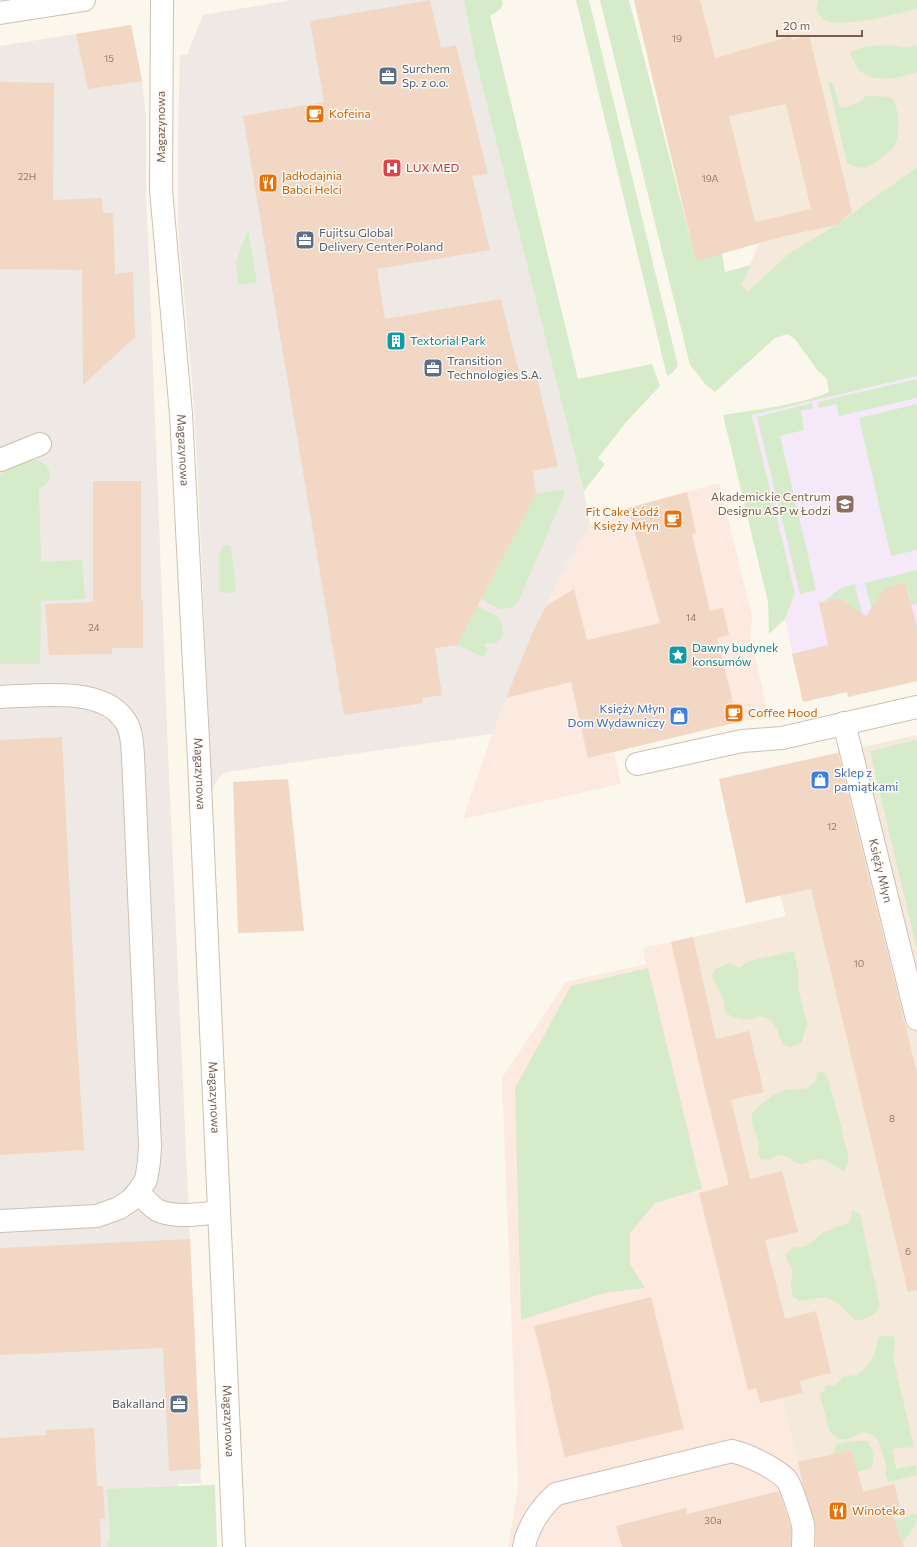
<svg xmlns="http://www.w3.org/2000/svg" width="917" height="1547" font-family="Commissioner,sans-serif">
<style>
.residential{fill:#f4e9da}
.commercial{fill:#fce9e0}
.industrial{fill:#eee9e4}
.education{fill:#f4e8f9}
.green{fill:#d6ebc9}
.building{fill:#f2d7c4;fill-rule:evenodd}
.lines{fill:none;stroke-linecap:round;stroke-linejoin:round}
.minor-casing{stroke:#cfbfb0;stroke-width:24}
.minor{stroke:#fff;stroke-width:22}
.labels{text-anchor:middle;stroke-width:3;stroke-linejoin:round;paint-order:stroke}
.number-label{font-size:10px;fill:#967c6c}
.service-label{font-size:12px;fill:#4e5e75;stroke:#fffaf3;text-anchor:start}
.food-label{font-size:12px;fill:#c56008;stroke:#fffaf3;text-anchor:start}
.street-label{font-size:12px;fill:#785e4e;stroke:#fffaf3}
.health-label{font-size:12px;fill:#be3a42;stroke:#fffaf3;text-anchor:start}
.culture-label{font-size:12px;fill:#0d838f;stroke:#fffaf3;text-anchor:start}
.education-label{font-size:12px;fill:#785e54;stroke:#fffaf3;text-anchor:end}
.shop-label{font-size:12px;fill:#366cbe;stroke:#fffaf3;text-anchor:end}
</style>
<rect width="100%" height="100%" fill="#fcf7ec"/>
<g class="residential">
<polygon points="634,0 917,0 917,167 836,225 791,252 747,292 742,284 759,243 696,261"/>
<polygon points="917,735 917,1547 819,1547 703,1083 671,942 786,916 780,895 746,903 719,779"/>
</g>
<g class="commercial">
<polygon points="719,483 751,612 752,620 750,634 768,715 614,752 621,784 463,819 492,734 534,629 561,576 590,524 628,508"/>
<polygon points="671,942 703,1083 819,1547 508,1547 518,1488 502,1078 566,982 646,964 643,948"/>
</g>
<g class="industrial">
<polygon points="292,0 464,0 475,57 558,383 584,491 590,524 561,576 534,629 492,734 227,772 219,777 212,790 197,460 193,393 178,226 178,136 180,55 187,55 203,15"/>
<polygon points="131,25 142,81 146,115 146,188 168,753 201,1483 178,1484 181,1547 0,1547 0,46"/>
</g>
<polygon class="education" points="917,376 917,681 848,697 847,692 803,702 785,619 795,593 752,415"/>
<g class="green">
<path d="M464 0H502C505 9 496 12 490 16L578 379 652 364 660 386 627 421 598 458 605 464 584 491 475 57Z"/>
<polygon points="576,0 589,0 678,366 672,373 667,376"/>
<path d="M600 0H629L696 260 722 253 725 272 751 265 742 284 747 292 791 252 836 225 917 167V376L752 415 795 593 785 619 769 634 768 602 723 415C758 409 796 406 829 392L827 379 818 371 795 339 787 334 775 338 715 392 706 385 690 365Z"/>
<path d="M818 0H917V9C898 13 839 29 824 20 821 18 819 13 816 11Z"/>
<path d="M891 45 907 48 917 45V72C900 78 874 84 859 70 855 67 853 58 850 53 863 45 876 46 891 45Z"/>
<path d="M828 81 833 84 840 107 844 108 861 101 866 96 891 97C900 107 901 137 893 148 891 151 886 154 883 156 870 167 864 172 847 163Z"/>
<polygon points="248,230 257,282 241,285 238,284 236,262"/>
<polygon points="917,379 917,398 839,416 836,404 819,408 818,402"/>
<polygon points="812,403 813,408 801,411 804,430 780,436 816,590 800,594 757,417"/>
<polygon points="917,404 917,550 891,556 859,418"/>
<path d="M37 460C52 466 56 482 39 488L41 562 82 560 85 599 41 601 40 664H0V474L17 465Z"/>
<path d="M564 489 563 497 518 603C502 614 496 608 481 598L536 494Z"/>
<path d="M228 545 231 547 236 588 234 592 223 593 219 592V555C220 550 222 547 228 545Z"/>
<polygon points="917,570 917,604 908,606 911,602 907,587 901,583 886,587 882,593 885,609 875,624 865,583"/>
<polygon points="855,584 865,626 845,602 839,598 823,602 841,588"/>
<path d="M477 606C494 615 503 614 503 635L496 643 483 644 488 649 484 657 457 645Z"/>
<polygon points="917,740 917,950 870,751"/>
<path d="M794 951 798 971 799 991 807 1023 802 1042 791 1047 783 1045C778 1032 775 1019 760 1016 749 1022 735 1020 725 1012L723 999 712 976 714 970 729 963 739 968 750 961Z"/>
<polygon points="648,968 702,1189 655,1203 630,1233 630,1264 645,1288 604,1293 521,1320 515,1088 571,986"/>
<path d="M817 1072 826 1073 838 1114 849 1160 844 1171C835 1167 826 1158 816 1159 811 1159 806 1164 801 1164 793 1164 789 1155 781 1155 774 1155 773 1161 761 1159L758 1153 759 1142 752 1124V1114L759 1106 773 1095 785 1090 806 1089 816 1081Z"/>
<path d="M852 1210 860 1214 880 1307C873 1316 867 1320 855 1320L838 1303 825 1297 800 1301 793 1297 791 1285 793 1271 785 1255 793 1248 806 1246 824 1232 848 1223 851 1219Z"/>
<path d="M890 1335 895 1338V1345L893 1358 914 1447 892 1449 896 1469 916 1465 917 1475 888 1482 885 1472 887 1469 879 1441 873 1435 863 1432 848 1439H838L830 1432 820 1396 826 1386 835 1385 846 1375 856 1376C872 1364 875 1356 878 1337Z"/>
<path d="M860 1441H867C874 1451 874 1455 872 1466L868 1469 858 1472 852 1450 833 1454 836 1445 845 1442Z"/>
<polygon points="215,1485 217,1547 107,1547 110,1535 107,1489"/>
<path d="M913 1513 917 1515C917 1527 910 1533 902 1543L894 1520 902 1519Z"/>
</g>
<g class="building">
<polygon points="430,0 441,48 456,45 488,174 472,176 490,250 377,269 385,319 501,299 520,376 536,374 558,466 533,471 536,494 457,645 435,648 442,695 422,698 423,703 344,715 243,116 324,102 310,21"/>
<path d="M634 0H700L715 58 791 36 792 40 809 35 852 212 836 225 784 236 696 261ZM786 104 811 209 755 222 729 116Z"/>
<polygon points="131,25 142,81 88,89 76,34"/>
<polygon points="0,82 54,83 53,200 102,198 103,213 113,213 115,274 133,272 135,337 83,385 82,270 0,269"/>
<polygon points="93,481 141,481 141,600 143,600 143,648 112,648 112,654 49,655 45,604 93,602"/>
<polygon points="687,492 696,533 692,534 710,611 723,608 729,635 717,638 738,722 588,758 571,682 506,698 534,629 546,606 574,589 587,640 660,623 628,508"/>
<polygon points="905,582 917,627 917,681 848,697 847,692 803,702 792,654 828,645 819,603 839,598 866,616 886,587"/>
<polygon points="62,737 77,1038 84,1150 0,1155 0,740"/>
<polygon points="838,753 917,1073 917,1290 908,1292 811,889 746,903 719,779"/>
<polygon points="288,779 304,931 238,933 233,782"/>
<polygon points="693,937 716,1039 749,1031 764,1092 731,1100 750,1179 782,1171 798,1232 765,1240 785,1319 816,1311 831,1373 800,1381 803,1393 760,1403 756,1388 748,1390 699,1193 729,1185 705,1089 671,942"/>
<polygon points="190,1239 201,1469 169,1471 163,1348 0,1355 0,1248"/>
<polygon points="651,1297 684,1429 565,1457 550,1395 551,1394 534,1326"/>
<polygon points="94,1428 97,1486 103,1486 105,1519 100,1519 101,1547 0,1547 0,1438 46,1435 46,1430"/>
<polygon points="852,1450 863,1492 894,1484 900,1506 891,1509 904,1547 816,1547 815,1522 803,1486 798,1462"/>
<polygon points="779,1491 791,1527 791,1547 622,1547 616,1526 686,1508 687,1514"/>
</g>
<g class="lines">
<defs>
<g id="minor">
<path id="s1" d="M162 0 161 190 181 414 199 760 234 1547"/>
<polyline points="0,13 84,0"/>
<polyline points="0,460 40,444"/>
<path d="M0 697C35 696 100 686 123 718 132 728 132 743 133 756L150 1146 149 1162 146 1180 138 1192 131 1200 119 1208 97 1216 0 1221"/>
<path id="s2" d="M844 723 917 1019"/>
<polyline points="637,764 742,741 782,738 917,707"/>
<path d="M138 1192C144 1198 152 1208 159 1211 177 1218 201 1214 219 1212"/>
<path d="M524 1547C527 1528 541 1507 556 1494L732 1451C748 1455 774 1467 786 1479 791 1484 801 1517 803 1525 804 1532 803 1540 803 1547"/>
</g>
</defs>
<use href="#minor" class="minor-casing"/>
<use href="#minor" class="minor"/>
</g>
<defs>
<symbol id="office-square" viewBox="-11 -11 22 22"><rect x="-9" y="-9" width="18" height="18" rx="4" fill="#5c6f8a" stroke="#fffaf3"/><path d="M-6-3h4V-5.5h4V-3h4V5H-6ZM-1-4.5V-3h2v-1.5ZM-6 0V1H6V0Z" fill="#fff"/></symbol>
<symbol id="cafe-square" viewBox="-11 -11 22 22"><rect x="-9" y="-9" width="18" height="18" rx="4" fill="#e8710a" stroke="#fffaf3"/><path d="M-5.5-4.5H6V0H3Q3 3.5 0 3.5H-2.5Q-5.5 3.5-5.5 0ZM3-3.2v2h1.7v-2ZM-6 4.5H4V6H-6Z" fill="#fff"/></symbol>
<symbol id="hospital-square" viewBox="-11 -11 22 22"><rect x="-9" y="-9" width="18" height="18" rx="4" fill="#e0444e" stroke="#fffaf3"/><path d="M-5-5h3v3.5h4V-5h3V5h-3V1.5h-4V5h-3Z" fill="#fff"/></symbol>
<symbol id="restaurant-square" viewBox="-11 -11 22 22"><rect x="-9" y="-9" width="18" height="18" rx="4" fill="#e8710a" stroke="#fffaf3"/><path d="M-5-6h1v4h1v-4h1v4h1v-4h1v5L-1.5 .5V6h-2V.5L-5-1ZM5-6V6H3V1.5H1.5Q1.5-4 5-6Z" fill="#fff"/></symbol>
<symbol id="building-square" viewBox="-11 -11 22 22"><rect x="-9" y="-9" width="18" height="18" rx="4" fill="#0f9aa8" stroke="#fffaf3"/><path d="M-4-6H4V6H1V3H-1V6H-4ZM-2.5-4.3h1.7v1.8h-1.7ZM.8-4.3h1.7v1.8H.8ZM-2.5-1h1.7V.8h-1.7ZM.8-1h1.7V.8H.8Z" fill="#fff"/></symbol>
<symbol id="university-square" viewBox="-11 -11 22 22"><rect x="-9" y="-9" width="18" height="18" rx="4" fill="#8d6e63" stroke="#fffaf3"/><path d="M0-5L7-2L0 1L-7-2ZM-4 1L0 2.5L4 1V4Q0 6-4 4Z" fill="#fff"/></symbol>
<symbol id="sight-square" viewBox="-11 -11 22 22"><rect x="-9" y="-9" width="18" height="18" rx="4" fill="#0f9aa8" stroke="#fffaf3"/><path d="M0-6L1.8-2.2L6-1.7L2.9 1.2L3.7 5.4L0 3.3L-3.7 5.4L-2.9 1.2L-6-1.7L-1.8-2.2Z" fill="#fff"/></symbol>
<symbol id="shop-square" viewBox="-11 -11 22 22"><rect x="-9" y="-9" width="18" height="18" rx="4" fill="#3f7fe0" stroke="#fffaf3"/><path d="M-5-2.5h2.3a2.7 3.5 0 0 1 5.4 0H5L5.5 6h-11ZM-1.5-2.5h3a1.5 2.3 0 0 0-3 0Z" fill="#fff"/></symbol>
</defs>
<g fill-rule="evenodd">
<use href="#office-square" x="377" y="65" width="22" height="22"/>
<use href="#cafe-square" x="304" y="103" width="22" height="22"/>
<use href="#hospital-square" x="381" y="157" width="22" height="22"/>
<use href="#restaurant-square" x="257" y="172" width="22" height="22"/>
<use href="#office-square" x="294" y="229" width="22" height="22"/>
<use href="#building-square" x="385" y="330" width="22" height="22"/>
<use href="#office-square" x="422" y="357" width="22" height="22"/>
<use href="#university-square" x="834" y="493" width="22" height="22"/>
<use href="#cafe-square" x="662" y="508" width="22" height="22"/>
<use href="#sight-square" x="667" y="644" width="22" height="22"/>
<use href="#cafe-square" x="723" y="702" width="22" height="22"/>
<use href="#shop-square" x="668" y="705" width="22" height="22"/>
<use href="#shop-square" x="809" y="769" width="22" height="22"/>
<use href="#office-square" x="168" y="1393" width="22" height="22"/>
<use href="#restaurant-square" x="827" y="1500" width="22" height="22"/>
</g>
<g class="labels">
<g class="number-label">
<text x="677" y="42">19</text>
<text x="109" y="62">15</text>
<text x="27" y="180">22H</text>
<text x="710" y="182">19A</text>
<text x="691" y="621">14</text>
<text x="94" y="631">24</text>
<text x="832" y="830">12</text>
<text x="859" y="967">10</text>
<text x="892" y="1122">8</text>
<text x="908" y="1255">6</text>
<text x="713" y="1524">30a</text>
</g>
<g class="service-label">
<text x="402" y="73">Surchem<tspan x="402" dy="14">Sp. z o.o.</tspan></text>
<text x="319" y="237">Fujitsu Global<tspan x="319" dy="14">Delivery Center Poland</tspan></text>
<text x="447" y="365">Transition<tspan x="447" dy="14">Technologies S.A.</tspan></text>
<text x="165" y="1408" text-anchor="end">Bakalland</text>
</g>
<g class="food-label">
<text x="329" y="118">Kofeina</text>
<text x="282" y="180">Jadłodajnia<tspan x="282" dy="14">Babci Helci</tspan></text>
<text x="659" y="516" text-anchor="end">Fit Cake Łódź<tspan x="659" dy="14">Księży Młyn</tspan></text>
<text x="748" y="717">Coffee Hood</text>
<text x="852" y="1515">Winoteka</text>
</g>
<g class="street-label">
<text transform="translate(161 127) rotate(-90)" y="4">Magazynowa</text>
<text dy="4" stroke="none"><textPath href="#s1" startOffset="451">Magazynowa</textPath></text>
<text dy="4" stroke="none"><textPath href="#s1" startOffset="775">Magazynowa</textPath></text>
<text dy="4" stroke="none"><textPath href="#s2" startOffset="152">Księży Młyn</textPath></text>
<text dy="4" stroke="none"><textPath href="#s1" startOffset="1099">Magazynowa</textPath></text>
<text dy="4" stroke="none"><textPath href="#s1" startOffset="1423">Magazynowa</textPath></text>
</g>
<g class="health-label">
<text x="406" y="172">LUX MED</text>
</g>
<g class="culture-label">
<text x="410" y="345">Textorial Park</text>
<text x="692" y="652">Dawny budynek<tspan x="692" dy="14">konsumów</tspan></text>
</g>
<g class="education-label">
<text x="831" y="501">Akademickie Centrum<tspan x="831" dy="14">Designu ASP w Łodzi</tspan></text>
</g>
<g class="shop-label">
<text x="665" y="713">Księży Młyn<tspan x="665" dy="14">Dom Wydawniczy</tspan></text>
<text x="834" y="777" text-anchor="start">Sklep z<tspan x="834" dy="14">pamiątkami</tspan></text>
</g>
</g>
<path d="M777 30v6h85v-6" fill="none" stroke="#785e4e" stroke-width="2"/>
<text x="783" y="30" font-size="12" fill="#785e4e" stroke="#fffaf3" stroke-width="3" paint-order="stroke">20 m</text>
</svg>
